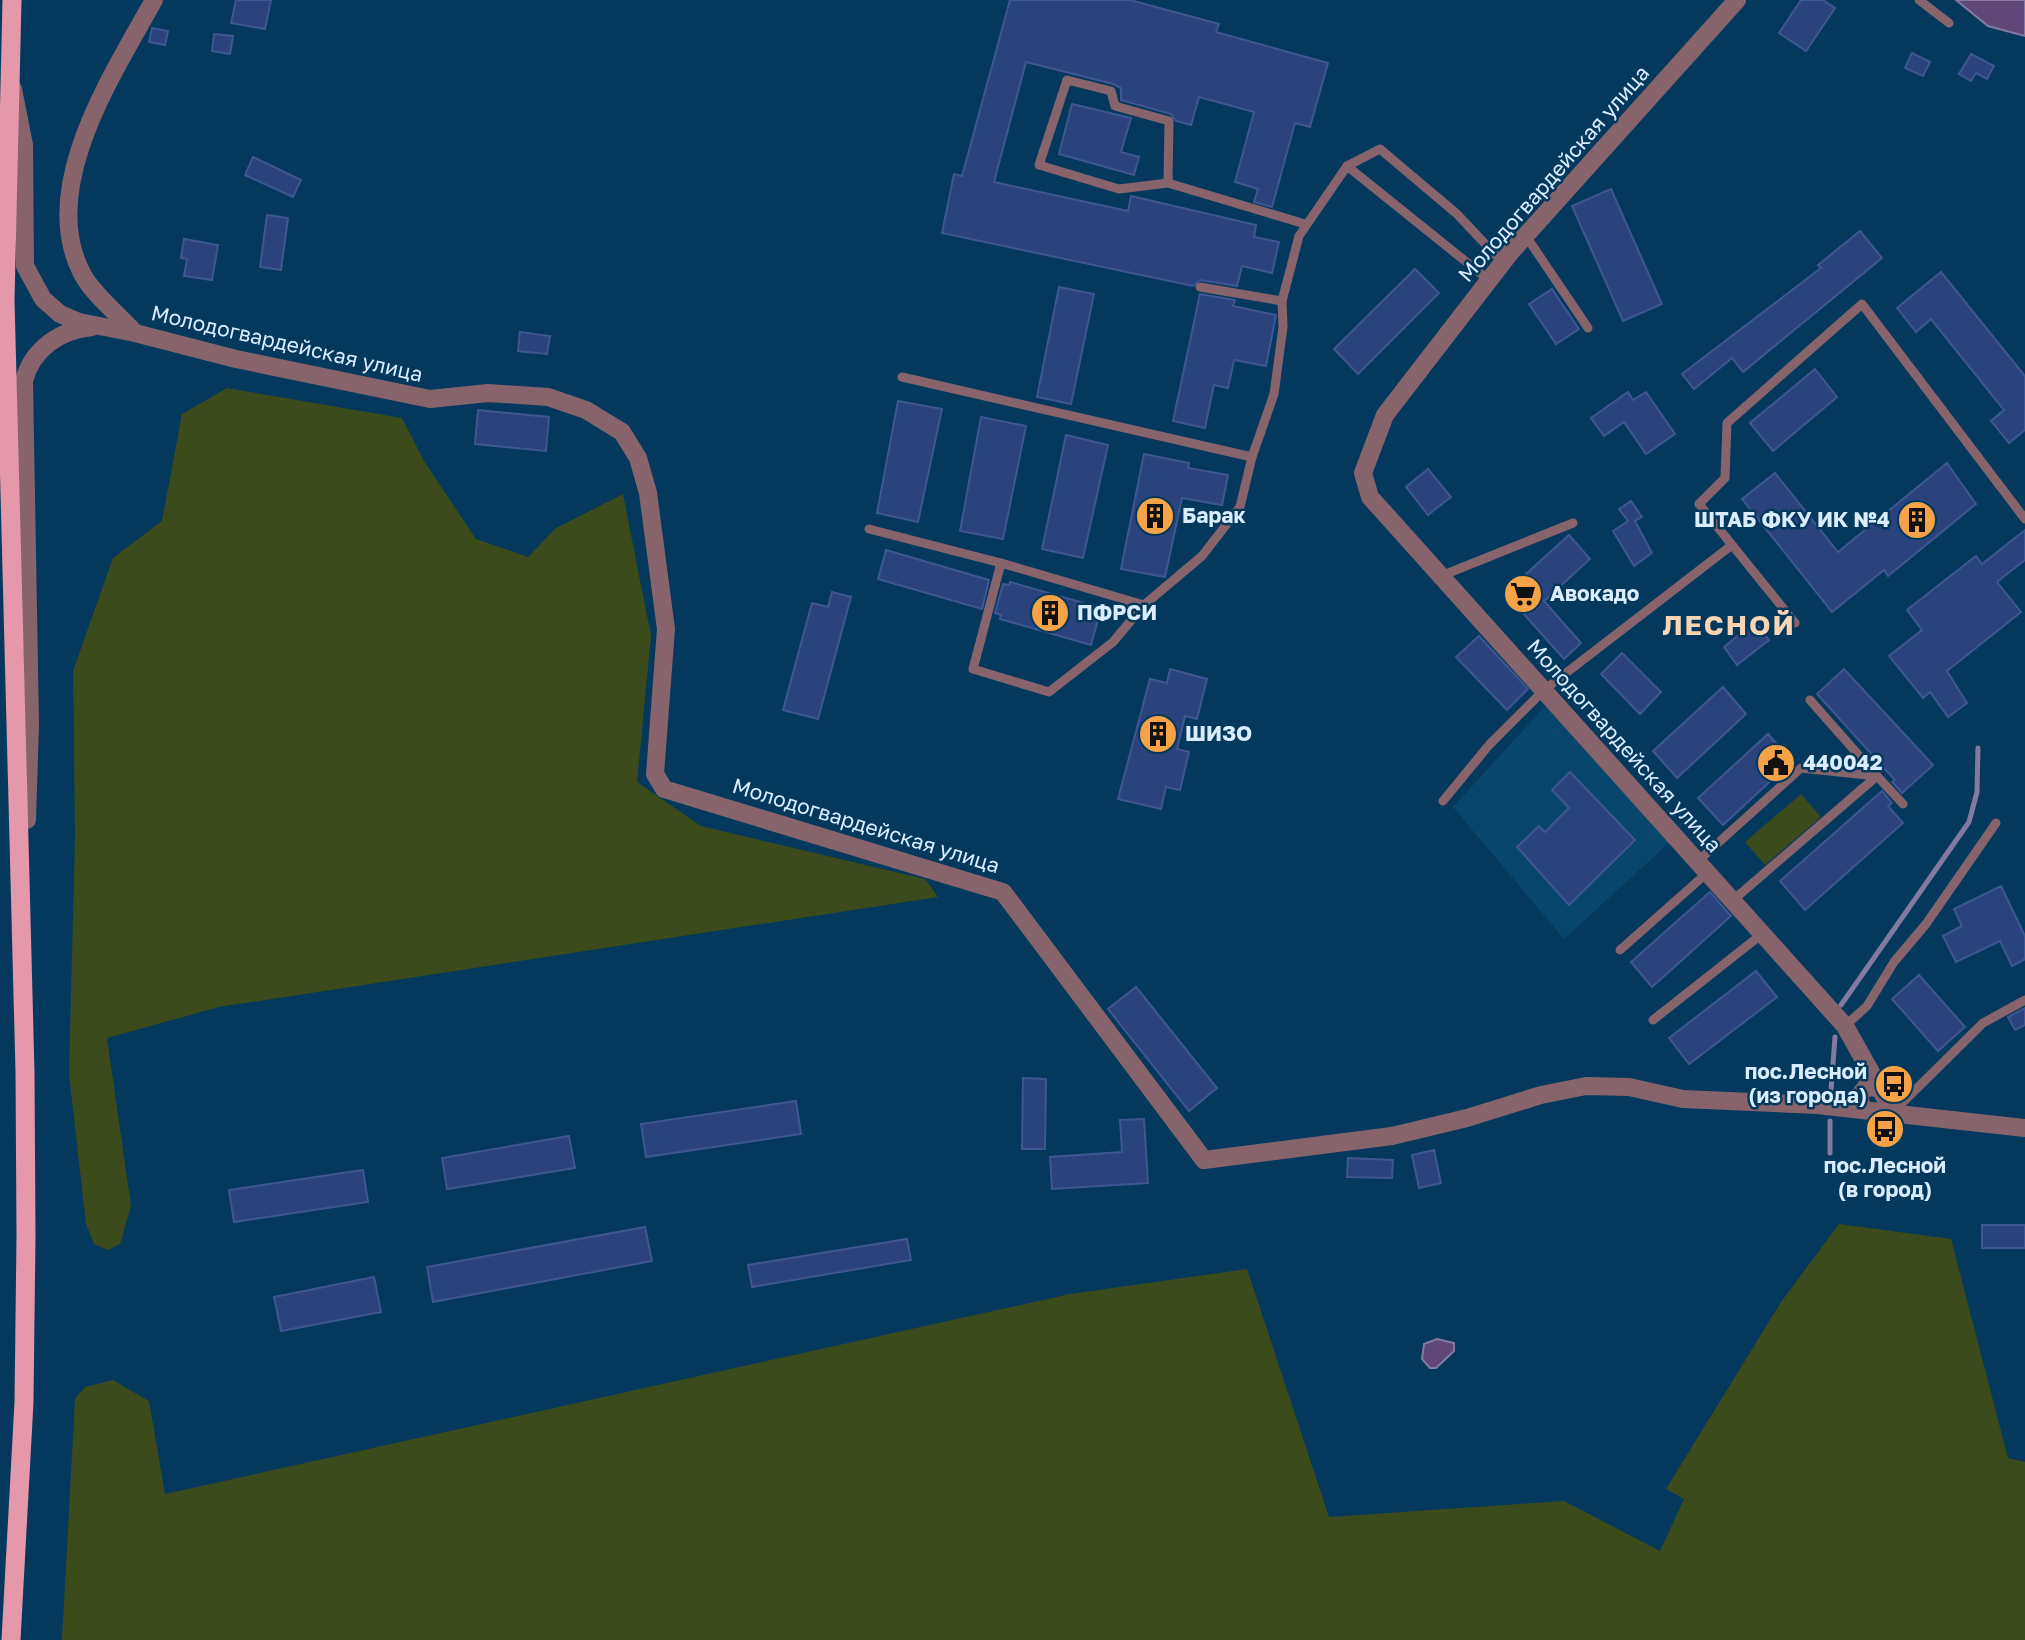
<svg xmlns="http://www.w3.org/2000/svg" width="2025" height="1640" font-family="'Golos Text',sans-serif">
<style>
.built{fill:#09466d}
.green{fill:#3b4b1b}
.water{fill:#5f4879;stroke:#847aa1;stroke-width:2}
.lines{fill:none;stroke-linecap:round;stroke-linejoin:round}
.stream{stroke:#847aa1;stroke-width:5}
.building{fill:#2b437c;stroke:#3e5793;stroke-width:2}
.service{stroke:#87646c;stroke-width:9}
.minor{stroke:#87646c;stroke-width:18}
.tertiary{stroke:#87646c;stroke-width:18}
.trunk{stroke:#e498a9;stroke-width:19}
.labels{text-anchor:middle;stroke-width:5;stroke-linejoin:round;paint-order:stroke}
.street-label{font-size:21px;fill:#daedfe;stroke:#04395d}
.poi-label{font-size:21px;font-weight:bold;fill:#daedfe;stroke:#04395d;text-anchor:start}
.district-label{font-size:28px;font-weight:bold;letter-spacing:2px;fill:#f9d5b4;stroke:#04395d}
</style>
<rect width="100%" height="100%" fill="#04395d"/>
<polygon class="built" points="1546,705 1670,842 1564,939 1453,807"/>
<g class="green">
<polygon points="227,388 402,418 424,461 476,539 528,557 556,528 623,494 651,636 637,782 701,826 925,879 938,897 219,1007 107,1038 131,1206 120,1244 108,1250 94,1244 86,1224 69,1074 75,836 73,671 113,558 162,521 182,414"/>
<polygon points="1801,794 1821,817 1765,865 1745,842"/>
<polygon points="1839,1224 1951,1239 2008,1458 2025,1462 2025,1640 62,1640 75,1399 85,1387 113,1380 149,1401 165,1494 1070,1294 1247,1269 1329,1517 1564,1501 1660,1551 1684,1499 1666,1489 1781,1302"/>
</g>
<g class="water">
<polygon points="1956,0 2025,0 2025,36 1988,26"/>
<polygon points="1437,1339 1454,1343 1454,1351 1436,1368 1430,1368 1422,1359 1424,1344"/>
</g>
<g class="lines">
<g class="stream">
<polyline points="1841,1005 1969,822 1977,792 1978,748"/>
<polyline points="1831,1090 1835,1037"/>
<polyline points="1830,1121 1830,1153"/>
</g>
</g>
<g class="building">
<polygon points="236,0 271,0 265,29 231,23"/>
<polygon points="1010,0 1130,0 1219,24 1216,32 1328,63 1310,127 1295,123 1272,207 1254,202 1258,189 1235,182 1254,112 1199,97 1191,125 1176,121 1171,114 1121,100 1121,88 1113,84 1026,62 994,182 1128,211 1131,196 1256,225 1254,237 1279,242 1272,273 1242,266 1237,286 1200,280 1193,286 942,233 954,174 962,176"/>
<polygon points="1801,0 1823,0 1835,8 1806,51 1779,33"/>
<polygon points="152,28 168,31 165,45 149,42"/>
<polygon points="214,34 233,36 230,54 212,51"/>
<polygon points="1912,53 1930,62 1923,76 1905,68"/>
<polygon points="1971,54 1994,66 1987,79 1976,73 1971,81 1959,74"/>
<polygon points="1072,104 1131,118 1121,152 1139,157 1134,175 1059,154"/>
<polygon points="253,157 301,180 293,197 245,175"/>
<polygon points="1611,189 1662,304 1623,321 1572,206"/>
<polygon points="267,215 288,218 281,270 260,267"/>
<polygon points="1860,231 1882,258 1743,372 1732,358 1694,389 1682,374 1821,268 1818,265"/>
<polygon points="184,239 218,245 212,280 184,276 187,259 181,258"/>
<polygon points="1415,269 1439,293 1358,374 1334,349"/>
<polygon points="1941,272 2025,376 2025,430 2009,443 1991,421 2004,410 1931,319 1916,332 1897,308"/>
<polygon points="1059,287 1094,294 1071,404 1037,397"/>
<polygon points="1552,289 1579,329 1556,344 1529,304"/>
<polygon points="1200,294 1235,300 1233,306 1276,315 1266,366 1234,360 1228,388 1214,385 1205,428 1173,421"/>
<polygon points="520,332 550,336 547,354 518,351"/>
<polygon points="1815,369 1837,397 1773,451 1750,423"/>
<polygon points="1628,392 1633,400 1646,392 1675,434 1646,454 1624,422 1604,436 1591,418"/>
<polygon points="898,401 942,409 918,522 877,513"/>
<polygon points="478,410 549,417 546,451 475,444"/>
<polygon points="981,417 1026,426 1003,539 960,531"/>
<polygon points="1066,435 1108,445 1083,558 1042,549"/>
<polygon points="1144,454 1189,463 1188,468 1228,475 1222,505 1182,498 1165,577 1121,569"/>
<polygon points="1947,463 1976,504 1888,576 1884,570 1832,612 1742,499 1775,473 1838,552"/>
<polygon points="1428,469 1451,497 1428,515 1406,487"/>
<polygon points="1631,501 1642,517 1635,521 1652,553 1634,566 1613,531 1628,521 1619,509"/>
<polygon points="2025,530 2025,560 1997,582 2021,612 1947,671 1967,703 1948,717 1930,692 1923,698 1889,656 1922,630 1907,610 1976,556 1982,564"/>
<polygon points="1569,535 1590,559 1544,601 1581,643 1564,659 1505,593"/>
<polygon points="886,550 989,580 982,609 878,579"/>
<polygon points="1010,582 1101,608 1091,645 1000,619 1001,615 995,613 1003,584 1009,585"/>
<polygon points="832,592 851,597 818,719 783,710 812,603 828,607"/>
<polygon points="1755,622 1769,640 1737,665 1724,647"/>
<polygon points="1479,636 1528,689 1507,710 1456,657"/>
<polygon points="1622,653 1661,692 1640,714 1601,674"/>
<polygon points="1170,669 1207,679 1197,719 1185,716 1177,749 1189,752 1180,790 1166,787 1161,809 1118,799 1150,679 1167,683"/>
<polygon points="1844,669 1933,765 1902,793 1892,782 1895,780 1817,694"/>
<polygon points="1723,687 1746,714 1677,778 1653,751"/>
<polygon points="1768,734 1792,761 1723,825 1698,798"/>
<polygon points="1570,772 1635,840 1569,905 1517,847 1539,826 1545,832 1569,808 1552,790"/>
<polygon points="1882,791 1892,803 1888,806 1903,823 1805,910 1780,881"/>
<polygon points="2001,886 2025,936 2025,959 2012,966 2000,941 1956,962 1943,936 1962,926 1954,909"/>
<polygon points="1710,892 1731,916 1652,987 1631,962"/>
<polygon points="1756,971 1777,997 1689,1064 1669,1038"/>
<polygon points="1919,975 1965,1027 1938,1051 1892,999"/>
<polygon points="1136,987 1217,1088 1189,1111 1108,1009"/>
<polygon points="2025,1008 2025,1025 2015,1030 2008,1017"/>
<polygon points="1023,1078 1046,1079 1045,1149 1022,1149"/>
<polygon points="796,1101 801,1134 646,1157 641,1124"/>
<polygon points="1144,1119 1148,1183 1052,1189 1050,1157 1122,1152 1120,1120"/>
<polygon points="569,1136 575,1168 447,1189 442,1158"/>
<polygon points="1434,1150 1441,1183 1419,1188 1412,1155"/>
<polygon points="1348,1158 1393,1160 1392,1178 1347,1177"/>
<polygon points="363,1170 368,1202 234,1222 229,1190"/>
<rect x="1982" y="1225" width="43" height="23"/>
<polygon points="645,1227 652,1261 433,1302 427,1267"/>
<polygon points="907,1239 911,1260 752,1287 748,1265"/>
<polygon points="374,1277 381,1312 281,1331 274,1297"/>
</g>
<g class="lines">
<g class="service">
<polyline points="1919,0 1949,23"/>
<polyline points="1347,166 1380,149 1457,214 1503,263"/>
<polyline points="1168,183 1169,121 1115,106 1111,91 1067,80 1039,165 1119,189 1168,183 1305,224"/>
<polyline points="1526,236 1588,328"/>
<polyline points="1200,287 1282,301"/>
<polyline points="902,377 1252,457"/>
<polyline points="869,529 1001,563 1144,605"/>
<polyline points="1001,563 973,669 1049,692 1113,642 1144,605 1202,556 1240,507 1252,457 1274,394 1283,327 1282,301 1299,236 1347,166 1490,281"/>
<polyline points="1441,576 1573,523"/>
<polyline points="1795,623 1699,504 1725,478 1727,423 1862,304 2025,519"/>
<polyline points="1810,700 1877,776"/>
<polyline points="1443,801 1489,745 1544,690 1732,545"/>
<polyline points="1697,862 1801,768 1877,776"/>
<polyline points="1732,901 1877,776 1903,804"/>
<polyline points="1620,950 1707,873"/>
<polyline points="1653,1020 1762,934"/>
<polyline points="1845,1026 1867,1006 1894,962 1926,924 1996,823"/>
<polyline points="1893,1112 1983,1023 2025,1000"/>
</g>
<g class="minor">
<polyline points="1737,0 1510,253 1385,415 1363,473 1370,497 1845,1026 1893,1112"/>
<polyline points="13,89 24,145 25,266 43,299 60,314 79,322 135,333 236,359 430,399 488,393 548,397 586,410 622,432 638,458 648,493 666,629 655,774 664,789 1003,892 1204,1160 1392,1136 1467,1118 1541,1095 1586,1086 1629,1087 1683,1099 1817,1105"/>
<path d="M135 333C119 315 96 297 84 277 35 191 112 76 154 0"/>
<path d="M27 820 30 725 24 381C32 349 60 330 92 327"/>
<polyline points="1862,1108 1859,1096 1866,1087 1879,1088"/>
</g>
<polyline class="tertiary" points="1817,1105 2025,1128"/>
<polyline class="trunk" points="11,1640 24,1402 26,1236 25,1072 5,300 12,0"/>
</g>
<defs>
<symbol id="building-disc" viewBox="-11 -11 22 22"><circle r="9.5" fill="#f6a247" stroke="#04395d"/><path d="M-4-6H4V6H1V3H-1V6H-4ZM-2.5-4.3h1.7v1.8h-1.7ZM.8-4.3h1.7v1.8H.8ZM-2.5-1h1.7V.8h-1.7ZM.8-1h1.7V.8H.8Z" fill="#111"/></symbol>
<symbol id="supermarket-disc" viewBox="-11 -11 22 22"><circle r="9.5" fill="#f6a247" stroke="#04395d"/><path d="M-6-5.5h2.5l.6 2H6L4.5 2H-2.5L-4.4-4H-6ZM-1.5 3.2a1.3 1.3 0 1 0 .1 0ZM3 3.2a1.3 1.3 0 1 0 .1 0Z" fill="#111"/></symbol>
<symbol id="civic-disc" viewBox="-11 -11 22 22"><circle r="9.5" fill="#f6a247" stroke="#04395d"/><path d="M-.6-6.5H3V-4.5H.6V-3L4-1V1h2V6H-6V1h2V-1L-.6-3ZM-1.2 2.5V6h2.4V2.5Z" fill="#111"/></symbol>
<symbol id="bus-disc" viewBox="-11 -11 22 22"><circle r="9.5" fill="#f6a247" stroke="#04395d"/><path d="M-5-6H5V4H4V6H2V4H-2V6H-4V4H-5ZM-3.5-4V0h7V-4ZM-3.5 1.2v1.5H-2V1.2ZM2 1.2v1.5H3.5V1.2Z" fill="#111"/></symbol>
</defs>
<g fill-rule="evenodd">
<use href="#building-disc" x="1133" y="494" width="44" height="44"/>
<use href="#building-disc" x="1895" y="498" width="44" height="44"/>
<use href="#supermarket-disc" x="1501" y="572" width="44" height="44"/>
<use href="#building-disc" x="1028" y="591" width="44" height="44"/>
<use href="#building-disc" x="1136" y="712" width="44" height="44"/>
<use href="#civic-disc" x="1754" y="741" width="44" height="44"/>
<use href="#bus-disc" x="1872" y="1062" width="44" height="44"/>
<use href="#bus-disc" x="1863" y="1107" width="44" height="44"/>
</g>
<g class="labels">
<g class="street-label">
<text transform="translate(1554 174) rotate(-49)" y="7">Молодогвардейская улица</text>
<text transform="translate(287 344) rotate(13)" y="7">Молодогвардейская улица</text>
<text transform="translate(1624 746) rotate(48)" y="7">Молодогвардейская улица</text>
<text transform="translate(866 826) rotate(17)" y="7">Молодогвардейская улица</text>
</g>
<g class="poi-label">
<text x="1182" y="523">Барак</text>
<text x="1890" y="527" text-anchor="end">ШТАБ ФКУ ИК №4</text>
<text x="1550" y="601">Авокадо</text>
<text x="1077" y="620">ПФРСИ</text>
<text x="1185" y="741">ШИЗО</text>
<text x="1803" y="770">440042</text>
<text x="1867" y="1079" text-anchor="end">пос.Лесной<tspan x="1867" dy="24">(из города)</tspan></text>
<text x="1885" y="1173" text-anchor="middle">пос.Лесной<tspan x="1885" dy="24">(в город)</tspan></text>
</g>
<g class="district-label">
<text x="1729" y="635">ЛЕСНОЙ</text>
</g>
</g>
</svg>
